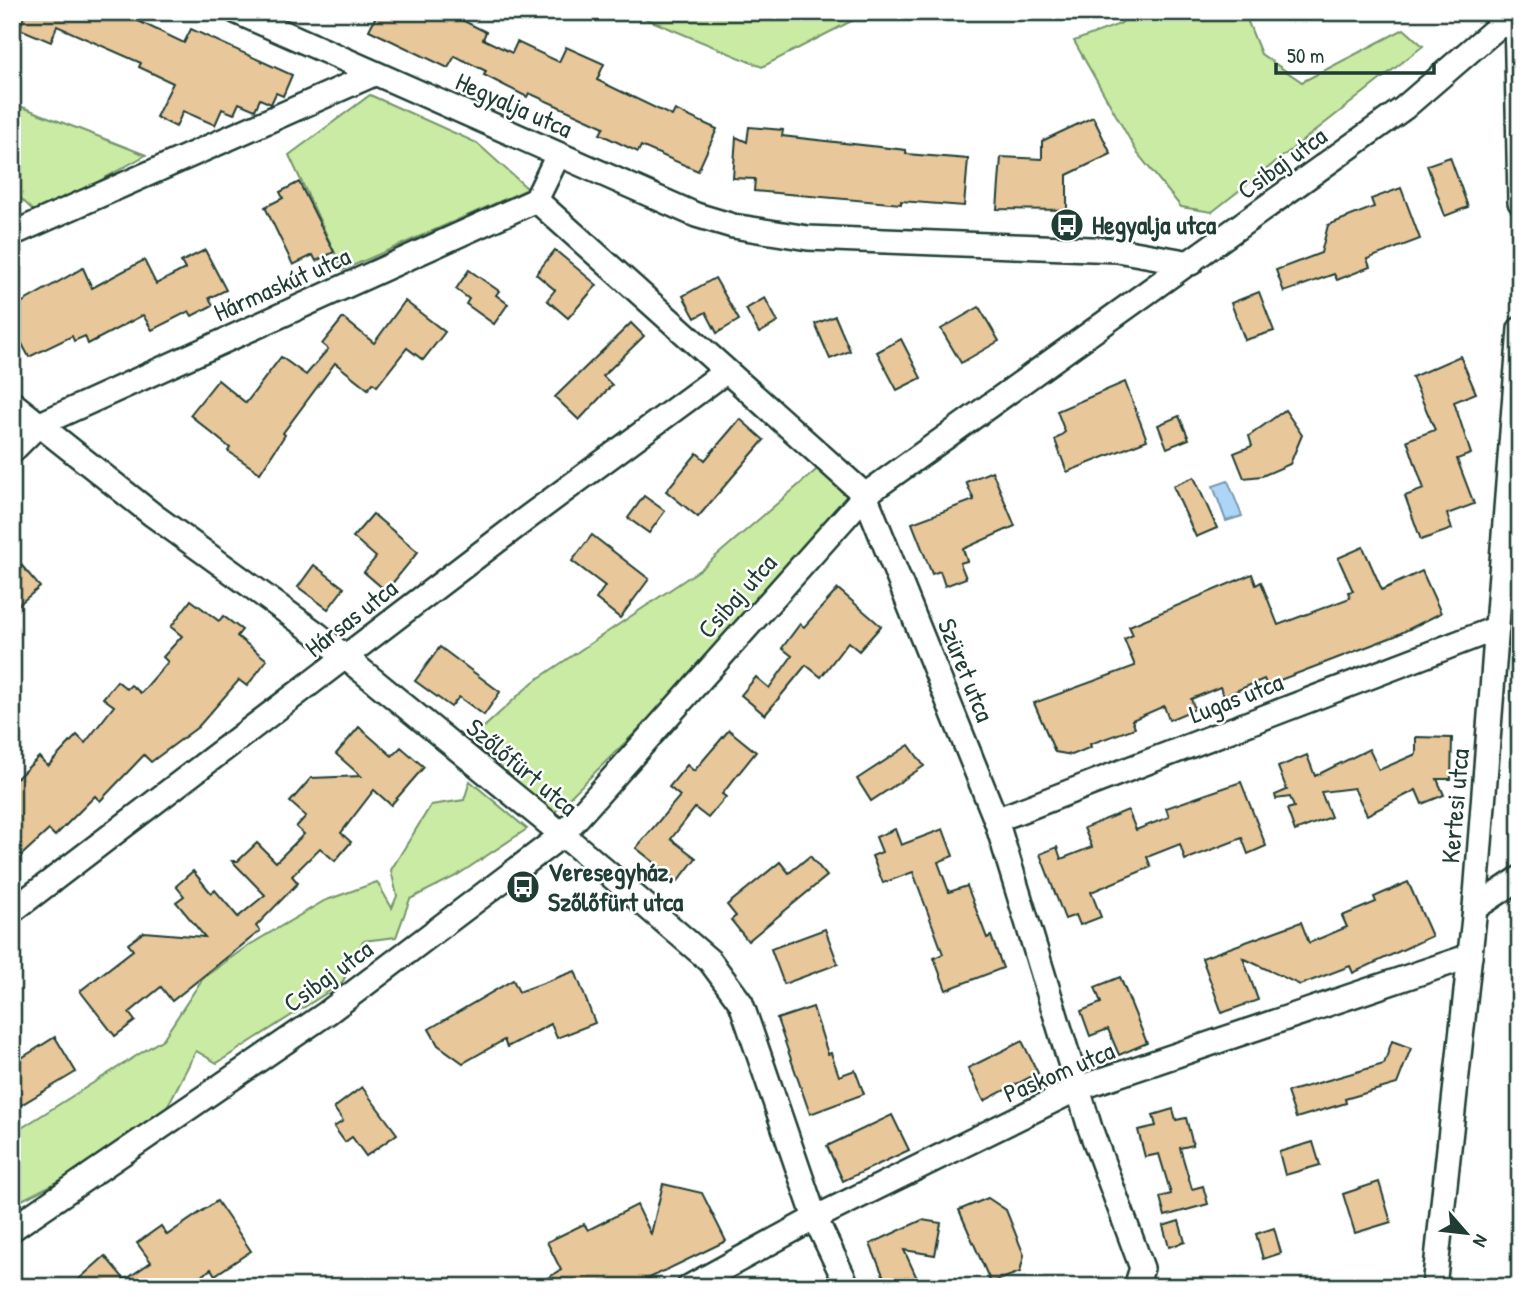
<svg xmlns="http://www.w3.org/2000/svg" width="1532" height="1299" font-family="'Patrick Hand',sans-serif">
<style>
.green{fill:#caeba4;stroke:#74946c;stroke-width:2}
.water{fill:#aed5f8;stroke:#7598aa;stroke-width:2}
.building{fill:#e8c79a;stroke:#1f3d34;stroke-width:2}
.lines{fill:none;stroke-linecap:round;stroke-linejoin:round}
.minor-casing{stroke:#1f3d34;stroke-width:28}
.minor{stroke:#fff;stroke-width:23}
.labels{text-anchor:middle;stroke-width:5;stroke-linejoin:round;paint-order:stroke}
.street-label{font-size:26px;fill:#1f3d34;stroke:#fff}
.poi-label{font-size:26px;font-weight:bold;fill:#1f3d34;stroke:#fff;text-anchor:start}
</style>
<rect width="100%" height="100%" fill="#fff"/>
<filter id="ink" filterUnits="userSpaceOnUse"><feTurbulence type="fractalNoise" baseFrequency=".0143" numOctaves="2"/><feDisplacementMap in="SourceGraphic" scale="14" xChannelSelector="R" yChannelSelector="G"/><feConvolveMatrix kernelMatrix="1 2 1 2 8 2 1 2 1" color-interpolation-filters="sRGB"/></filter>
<g filter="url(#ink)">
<g class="green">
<polygon points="630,12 869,12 762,67"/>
<polygon points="1133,12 1244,12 1261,54 1302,82 1404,29 1423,46 1212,212 1181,207 1138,154 1074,41 1120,24"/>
<polygon points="370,95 477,143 528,189 343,270 289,155"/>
<polygon points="12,103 146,155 38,215 12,190"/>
<polygon points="822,465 842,479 848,496 672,696 553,814 470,740 533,682 701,569"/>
<polygon points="470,781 527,829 456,876 410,899 396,937 363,941 342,983 217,1063 196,1051 164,1113 103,1159 12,1205 12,1134 163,1039 203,978 246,947 324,901 377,882 392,908 397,896 391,870 431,805 464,800"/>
</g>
<polygon class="water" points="1228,481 1242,516 1226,521 1213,486"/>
<g class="building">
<polygon points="25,12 135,12 132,18 184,43 191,29 292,75 283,96 276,93 271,104 260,99 255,110 239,103 234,114 222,109 215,125 183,111 176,127 156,117 173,83 139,67 141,63 57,26 51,42 20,29"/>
<polygon points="378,12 446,12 486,32 483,39 512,53 517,42 559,62 566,47 604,64 597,80 672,116 675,110 717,129 698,171 641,146 638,152 600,134 604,127 529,93 527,97 484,75 486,71 455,56 448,68 369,30"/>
<polygon points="1093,117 1111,154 1067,175 1067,210 997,209 1001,157 1042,159 1042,141"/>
<polygon points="749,127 783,130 782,136 906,150 906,154 968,159 964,206 901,201 901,204 754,191 755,179 733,178 736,137 747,142"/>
<polygon points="1450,157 1468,207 1445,216 1427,165"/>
<polygon points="299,182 334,252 316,261 313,255 293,265 265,207 283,198 280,192"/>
<polygon points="1401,188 1420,239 1367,259 1370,267 1337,280 1334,274 1284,292 1276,270 1321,253 1328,225 1374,207 1371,199"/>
<polygon points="205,250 226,290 209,298 213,305 192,316 189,311 152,330 143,315 88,344 85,336 74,341 72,336 29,357 12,325 12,308 83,268 92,288 144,260 156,284 185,269 181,262"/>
<polygon points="555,250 597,285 568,318 547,300 555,290 536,274"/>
<polygon points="469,270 499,291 496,295 508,304 494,324 466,304 469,299 456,289"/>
<polygon points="715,278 739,320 717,333 706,312 695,318 683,296"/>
<polygon points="1259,292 1274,331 1245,340 1231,303"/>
<polygon points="765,298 778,322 759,333 746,309"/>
<polygon points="405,301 445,332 423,360 407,348 377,386 373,383 368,389 335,363 283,433 285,435 260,473 228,451 230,448 190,415 218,380 246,403 281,357 306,375 328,349 322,344 343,318 374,343"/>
<polygon points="979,307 999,341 961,363 941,329"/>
<polygon points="835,316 850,351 830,359 815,324"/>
<polygon points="631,323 644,336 603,376 612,385 579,420 555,397"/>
<polygon points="901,339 921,378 897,390 877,352"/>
<polygon points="1460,356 1476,393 1454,402 1471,454 1457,459 1474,504 1447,514 1452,529 1421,540 1405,496 1424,489 1407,440 1435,430 1412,377"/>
<polygon points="1125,382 1147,440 1067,472 1055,440 1065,432 1057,411"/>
<polygon points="1285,410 1302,435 1290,464 1262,476 1244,478 1234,453 1252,446 1249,436"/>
<polygon points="1179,416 1189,439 1167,448 1158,425"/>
<polygon points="740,419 764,440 698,517 666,491 697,453 705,460"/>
<polygon points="992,471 1015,526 963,549 967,561 960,563 966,578 945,586 940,571 932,574 912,523 974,500 966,482"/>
<polygon points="1194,477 1217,528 1196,537 1173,486"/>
<polygon points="644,496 665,511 649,533 628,518"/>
<polygon points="373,514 418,552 386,591 364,572 376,557 353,537"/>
<polygon points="592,535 649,579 620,618 596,599 605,586 572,561"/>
<polygon points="1363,547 1382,590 1422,571 1441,613 1395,636 1267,685 1264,679 1224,696 1220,687 1191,699 1195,709 1169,720 1164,706 1132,720 1135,728 1090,744 1091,747 1072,755 1055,752 1034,703 1135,666 1124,639 1133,635 1129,626 1252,574 1256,585 1261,582 1278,625 1350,598 1348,592 1353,591 1338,558"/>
<polygon points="12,554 40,587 12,610"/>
<polygon points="314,565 344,588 328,609 298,587"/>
<polygon points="838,589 881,626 859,651 848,642 821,677 806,665 765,715 741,695 756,677 769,688 792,656 782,648 800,624 804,627"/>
<polygon points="191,600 219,621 223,616 242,630 237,636 267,660 247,686 239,680 198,727 151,762 144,755 100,801 95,796 55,836 49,830 12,864 12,783 39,757 48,766 77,735 85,743 114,706 103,698 117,681 127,689 131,685 141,693 168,662 163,657 182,636 171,627"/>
<polygon points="440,647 500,692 484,715 459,697 451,707 415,681"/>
<polygon points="359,727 392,756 401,747 424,767 391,805 374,790 341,833 351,842 335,861 320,848 292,876 298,883 256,926 260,931 172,1001 161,987 129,1013 135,1021 115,1036 80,991 133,950 128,944 144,932 205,937 176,902 184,896 176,886 193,871 211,893 215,890 238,917 265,895 232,861 238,861 257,843 276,862 304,834 296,827 306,816 290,802 311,778 361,776 336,754"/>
<polygon points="729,730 756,752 722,794 726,797 708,818 695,808 671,839 696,858 678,881 636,848 680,796 669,787 687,765 694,771"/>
<polygon points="1416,737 1452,738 1451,779 1437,779 1444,795 1422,804 1416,790 1367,815 1354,788 1321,792 1331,817 1295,831 1287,809 1294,807 1290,797 1276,799 1275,795 1287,790 1278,767 1307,755 1315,776 1369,749 1379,770 1416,754"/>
<polygon points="909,745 924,766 871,801 857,779"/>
<polygon points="1241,782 1266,846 1248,854 1242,838 1185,860 1180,844 1147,857 1151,867 1091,892 1101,917 1080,925 1076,915 1065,919 1040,854 1057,847 1061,859 1092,847 1084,828 1128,810 1136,830 1169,817 1166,808"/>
<polygon points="895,829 901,845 943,829 953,856 938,862 949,892 967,886 987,938 991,936 1003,968 946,990 934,958 943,954 913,872 883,883 872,856 882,852 876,837"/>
<polygon points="810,856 827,876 748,941 731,920 736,916 727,905 780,862 789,873"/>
<polygon points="1408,882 1432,936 1353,973 1350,966 1300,985 1243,958 1258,1000 1222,1013 1202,958 1301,922 1309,943 1347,927 1342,916 1376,902 1374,897"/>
<polygon points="825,929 838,964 784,984 771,949"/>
<polygon points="575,971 595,1023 557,1038 551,1024 507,1047 504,1040 463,1063 438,1045 429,1029 513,980 519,992"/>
<polygon points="1120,977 1147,1043 1119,1055 1108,1029 1090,1036 1081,1011 1101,1003 1095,987"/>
<polygon points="813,1007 828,1054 831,1053 839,1076 855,1070 864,1094 810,1114 777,1019"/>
<polygon points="55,1037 76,1072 19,1106 12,1094 12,1064"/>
<polygon points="1022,1041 1038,1073 984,1101 968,1068"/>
<polygon points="1392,1041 1411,1048 1397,1084 1345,1099 1346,1103 1296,1118 1287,1092 1384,1064"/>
<polygon points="362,1087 397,1134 366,1156 352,1137 345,1142 334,1127 343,1121 334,1108"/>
<polygon points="1173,1109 1176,1120 1186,1118 1193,1145 1180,1148 1192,1189 1203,1186 1208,1204 1165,1216 1160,1197 1171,1194 1159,1154 1145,1157 1138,1130 1156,1126 1153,1115"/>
<polygon points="892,1115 909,1150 843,1181 827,1146"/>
<polygon points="1313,1142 1320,1165 1285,1175 1279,1152"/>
<polygon points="1379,1182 1391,1222 1355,1233 1343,1194"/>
<polygon points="663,1184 702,1193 726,1241 631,1287 532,1287 561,1270 547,1242 584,1224 588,1230 637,1205 651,1234"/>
<polygon points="988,1198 1006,1210 1024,1255 1020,1272 991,1283 959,1210"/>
<polygon points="217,1201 251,1251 215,1275 211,1269 187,1287 70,1287 105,1256 125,1280 151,1262 137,1243 161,1226 167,1235"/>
<polygon points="922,1220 941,1223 935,1255 904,1250 921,1287 888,1287 870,1244"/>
<polygon points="1179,1221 1185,1242 1169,1247 1163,1226"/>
<polygon points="1274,1228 1281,1253 1263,1259 1256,1234"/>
</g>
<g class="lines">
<defs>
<g id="minor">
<polyline points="237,12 696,215 733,226 808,238 1117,250 1191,263"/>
<polyline points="1516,12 1520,202"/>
<polyline points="536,200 865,495 996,820 1090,1128 1142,1268 1136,1287"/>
<polyline points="12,234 374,74"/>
<polyline points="12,403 153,515 317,634 581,850 710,961 741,1003 815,1218 848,1287"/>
<polyline points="12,451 38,425 536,200 558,155"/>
<polyline points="996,820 1497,628"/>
<polyline points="1475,908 1520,878"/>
<polyline points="12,911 527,518 725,372"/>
<polyline points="12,1229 327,1013 561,836 865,495 1404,108 1515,12"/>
<polyline points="689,1287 815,1218 1079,1088 1470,956"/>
<polyline points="1434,1287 1475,908 1520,329"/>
</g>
</defs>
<use href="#minor" class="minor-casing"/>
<use href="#minor" class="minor"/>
</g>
</g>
<defs>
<symbol id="bus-disc" viewBox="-11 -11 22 22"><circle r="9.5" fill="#1f3d34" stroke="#fff"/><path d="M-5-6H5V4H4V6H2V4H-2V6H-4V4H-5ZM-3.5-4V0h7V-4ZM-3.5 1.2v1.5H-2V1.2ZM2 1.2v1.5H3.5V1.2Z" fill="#fff"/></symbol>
</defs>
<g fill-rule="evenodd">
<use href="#bus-disc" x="1048" y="206" width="38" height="38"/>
<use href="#bus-disc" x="504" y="868" width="38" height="38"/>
</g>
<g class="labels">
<g class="street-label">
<text transform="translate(514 105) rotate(24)" y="9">Hegyalja utca</text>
<text transform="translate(1282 163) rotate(-36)" y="9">Csibaj utca</text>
<text transform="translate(282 284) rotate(-24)" y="9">Hármaskút utca</text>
<text transform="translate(737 596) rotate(-48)" y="9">Csibaj utca</text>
<text transform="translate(351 618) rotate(-38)" y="9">Hársas utca</text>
<text transform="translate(966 670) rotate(68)" y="9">Szüret utca</text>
<text transform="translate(1236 698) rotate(-21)" y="9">Lugas utca</text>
<text transform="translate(522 767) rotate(40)" y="9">Szőlőfürt utca</text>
<text transform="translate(1455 806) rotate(-85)" y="9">Kertesi utca</text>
<text transform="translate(328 976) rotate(-36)" y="9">Csibaj utca</text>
<text transform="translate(1059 1072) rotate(-23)" y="9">Paskom utca</text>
</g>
<g class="poi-label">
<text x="1092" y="234">Hegyalja utca</text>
<text x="548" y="881">Veresegyház,<tspan x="548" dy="30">Szőlőfürt utca</tspan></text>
</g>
</g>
<rect width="1532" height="1299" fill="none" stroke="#fff" stroke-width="42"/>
<rect x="21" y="21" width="1490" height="1257" fill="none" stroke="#1f3d34" stroke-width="2.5" filter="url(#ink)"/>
<g transform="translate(1466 1233) rotate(118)" stroke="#ffffff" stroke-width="5" paint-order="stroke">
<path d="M0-5L12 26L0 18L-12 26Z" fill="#1f3d34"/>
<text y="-10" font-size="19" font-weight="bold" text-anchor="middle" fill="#1f3d34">N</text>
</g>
<path d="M1276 63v10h158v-10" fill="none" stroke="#1f3d34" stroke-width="3.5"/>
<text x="1287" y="63" font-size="21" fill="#1f3d34" stroke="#ffffff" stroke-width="5" paint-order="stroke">50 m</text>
</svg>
